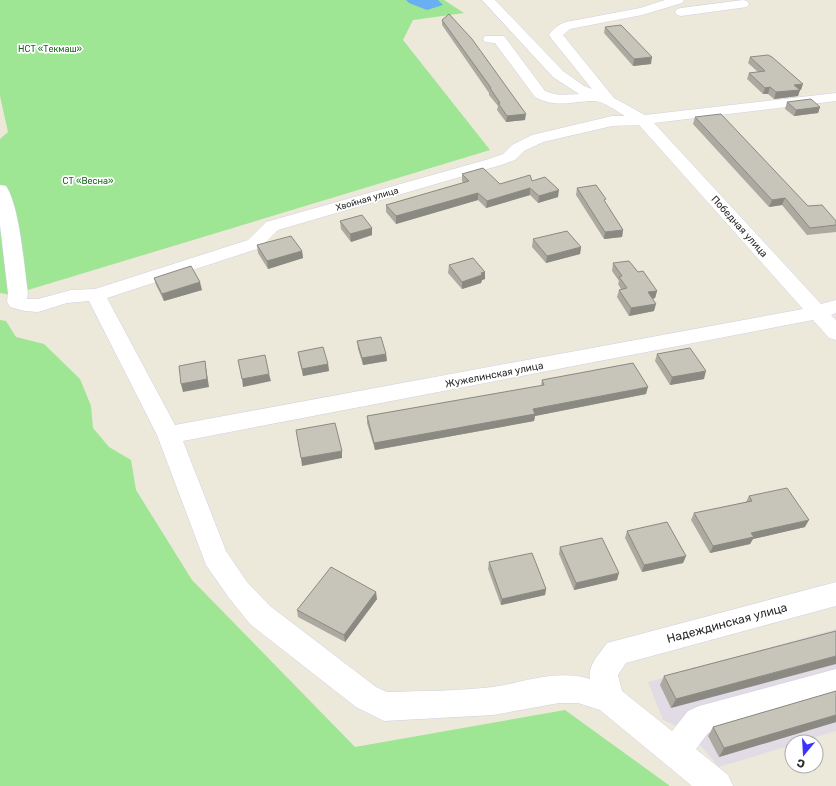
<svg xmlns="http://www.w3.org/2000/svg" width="836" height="786" font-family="Rubik,sans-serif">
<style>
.industrial{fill:#e0dbe4}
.green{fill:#9ee594}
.water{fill:#69aff2}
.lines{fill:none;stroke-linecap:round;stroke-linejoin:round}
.minor-casing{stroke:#d0cfe3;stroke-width:1}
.minor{fill:#fff;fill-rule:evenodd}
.wall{fill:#aba9a0}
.shaded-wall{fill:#8b8a82}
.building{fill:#c7c5ba;stroke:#8b8a82}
.labels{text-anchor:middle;stroke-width:3.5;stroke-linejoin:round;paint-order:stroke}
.far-park-label{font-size:9px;fill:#176819;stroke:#fff}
.far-street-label{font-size:9px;fill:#292929;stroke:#fff}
.street-label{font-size:10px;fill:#292929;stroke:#fff}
.near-street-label{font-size:12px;fill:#292929;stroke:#fff}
</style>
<rect width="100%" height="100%" fill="#ece8da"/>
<polygon class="industrial" points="836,629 836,731 800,742 792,742 792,745 719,767 688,731 663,720 648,682"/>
<g class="green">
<polygon points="0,0 444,0 464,13 413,20 403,40 490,150 18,293 12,295 0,293 0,139 8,132 0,96"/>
<polygon points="0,320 6,321 16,337 44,344 80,379 91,406 93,428 109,447 131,460 136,490 192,580 355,747 565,710 670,786 0,786"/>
</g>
<polygon class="water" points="406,0 438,0 443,5 427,10 409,3"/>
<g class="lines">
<defs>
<g id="minor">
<path d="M482 0H495L563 71 584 86 592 89 551 38 549 35C553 29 559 24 566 22L640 8 665 0H684L682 3 642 15 570 29 563 35 614 98 645 115 836 93V101L654 123 821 304 836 300V313L831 315 836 320V340L829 338 813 320 183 441 226 551 247 582 270 606 376 687 387 692C422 691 458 691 493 687 525 682 558 669 590 679 587 666 600 653 607 643L836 582V606L626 663 618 675 622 691 672 731 688 711 699 706 836 669V697L708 733 696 749 728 775 733 786H692L600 710 578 703H559L493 715 384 721 356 707 250 624 229 598 206 565 157 435 89 301 67 303 38 312 25 311 10 307 7 302 8 293 0 225V185L6 186C20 207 24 267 28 293L27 299H38L71 290 95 289 248 240 266 222 489 159 503 154 512 145 532 135 612 116H625C616 111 604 101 594 101 571 101 558 109 535 97L495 43 485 42 483 39 485 36H504L545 91C556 96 567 95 579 94L553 77ZM639 125 803 309 175 425 107 298 260 248 278 230 501 165 515 160 524 151 543 142 612 126Z"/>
<polygon points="743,0 747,1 749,4 747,7 681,16 677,15 675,12 677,9 681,8"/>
</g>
</defs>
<use href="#minor" class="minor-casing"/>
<use href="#minor" class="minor"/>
</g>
<g class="wall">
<polygon points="442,20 525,120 506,122 497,110 498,106 489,95 489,93 442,25"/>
<polygon points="605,27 651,64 633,66 604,33"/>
<polygon points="750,57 801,90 800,90 798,96 774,99 768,94 763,94 747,79 749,73 758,72 748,63"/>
<polygon points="787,102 820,107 818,113 794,116 785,109"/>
<polygon points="695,117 808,206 836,221 836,232 807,235 782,205 769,207 693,124"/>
<polygon points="462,174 500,184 532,181 558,197 538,203 530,195 486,208 478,200 396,224 386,212 386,205 463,183 462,181"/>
<polygon points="577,188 605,203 623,230 622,237 604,239 576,195"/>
<polygon points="340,221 372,228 372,235 351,242 341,229"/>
<polygon points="533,239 581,247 580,254 546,263 532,247"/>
<polygon points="257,245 302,251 303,258 268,269 258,253"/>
<polygon points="613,263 638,272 657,291 655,298 653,299 654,311 629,316 617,297 619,290 621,289 618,284 619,281 612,271"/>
<polygon points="449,265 485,272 485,279 482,280 481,283 462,289 448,273"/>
<polygon points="154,278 202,290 164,301 156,285"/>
<polygon points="357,341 386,354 387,361 363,365 358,349"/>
<polygon points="298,352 328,364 329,371 303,376 299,359"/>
<polygon points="657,354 704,379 670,385 655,361"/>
<polygon points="542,380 646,394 535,416 534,421 375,450 367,423 367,416 541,386"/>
<polygon points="749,496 805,527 753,539 750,544 710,553 691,520 694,513 746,502"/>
<polygon points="627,531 686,556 683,563 642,572 625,538"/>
<polygon points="560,547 617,580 574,590 559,554"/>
<polygon points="489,562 546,589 545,595 501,605 488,569"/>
<polygon points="377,599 345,642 298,617 297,610"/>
<polygon points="836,631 671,708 660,685 664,676"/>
<polygon points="836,691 836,722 719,757 708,736 713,727"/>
</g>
<g class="shaded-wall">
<polygon points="652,57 651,64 633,66 634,59"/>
<polygon points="803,84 801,90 800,90 798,96 774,99 776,92 794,85"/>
<polygon points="770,87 768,94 763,94 765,88"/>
<polygon points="820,107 818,113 794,116 796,110"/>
<polygon points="526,114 525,120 506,122 507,116"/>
<polygon points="530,188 530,195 486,208 487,201"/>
<polygon points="559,190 558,197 538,203 539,196"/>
<polygon points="478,193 478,200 396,224 396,216"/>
<polygon points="785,198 782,205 769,207 772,200"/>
<polygon points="372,228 372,235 351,242 350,234"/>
<polygon points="623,230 622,237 604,239 605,232"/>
<polygon points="581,247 580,254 546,263 547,256"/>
<polygon points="302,251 303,258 268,269 267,261"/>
<polygon points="485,272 485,279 482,280 481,283 462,289 462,282 481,273"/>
<polygon points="200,282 202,290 164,301 162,294"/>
<polygon points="657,291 655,298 646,300 648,292"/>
<polygon points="656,304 654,311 629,316 631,308"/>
<polygon points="386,354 387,361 363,365 362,358"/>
<polygon points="205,361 209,387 183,392 181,384"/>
<polygon points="328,364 329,371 303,376 302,369"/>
<polygon points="706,371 704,379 670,385 672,377"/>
<polygon points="269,374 271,381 243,387 242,379"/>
<polygon points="648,387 646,394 535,416 534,421 375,450 374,443 533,409"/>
<polygon points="342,451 342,458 302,466 301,458"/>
<polygon points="809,520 805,527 753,539 750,544 710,553 713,546 751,533"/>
<polygon points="686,556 683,563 642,572 644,565"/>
<polygon points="619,573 617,580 574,590 576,583"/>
<polygon points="546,589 545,595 501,605 502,599"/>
<polygon points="376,592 377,599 345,642 344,635"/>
<polygon points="836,656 836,664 671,708 676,699"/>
<polygon points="836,715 836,722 719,757 724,748"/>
</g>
<g class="building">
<polygon points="449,14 472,39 526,114 507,116 498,103 500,103 490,88 491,88 442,20"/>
<polygon points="621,25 652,57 634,59 605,27"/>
<polygon points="768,55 772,57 803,84 794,85 800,90 776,92 770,87 765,88 749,73 765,71 750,57"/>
<polygon points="811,99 820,107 796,110 787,102"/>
<polygon points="721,114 808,206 822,205 836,221 836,225 810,228 785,198 772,200 695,117"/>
<polygon points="483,168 500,184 530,175 532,181 545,177 559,190 539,196 530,188 487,201 478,193 396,216 386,205 469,181 462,174"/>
<polygon points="596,185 606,199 604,200 623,230 605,232 577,188"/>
<polygon points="362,215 372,228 350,234 340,221"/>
<polygon points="567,231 581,247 547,256 533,239"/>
<polygon points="291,236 302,251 267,261 257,245"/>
<polygon points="473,258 485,272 481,273 482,275 462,282 449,265"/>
<polygon points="629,261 638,272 643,271 657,291 648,292 656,304 631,308 619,290 627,288 619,277 622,276 613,263"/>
<polygon points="191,266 200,282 162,294 154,278"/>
<polygon points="381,337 386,354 362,358 357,341"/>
<polygon points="323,347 328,364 302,369 298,352"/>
<polygon points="690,348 706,371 672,377 657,354"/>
<polygon points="265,355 269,374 242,379 238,360"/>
<polygon points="205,361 207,379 181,384 179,366"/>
<polygon points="633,363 648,387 533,409 535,414 374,443 367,416 544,385 542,380"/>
<polygon points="335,423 342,451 301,458 296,430"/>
<polygon points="787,488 809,520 751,533 754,537 713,546 694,513 752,501 749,496"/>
<polygon points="667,522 686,556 644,565 627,531"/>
<polygon points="602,538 619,573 576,583 560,547"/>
<polygon points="532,553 546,589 502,599 489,562"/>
<polygon points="331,567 376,592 344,635 297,610"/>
<polygon points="836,631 836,656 676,699 664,676"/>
<polygon points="836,691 836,715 724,748 713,727"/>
</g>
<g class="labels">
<g class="far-park-label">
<text x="50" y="52">НСТ «Текмаш»</text>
<text x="88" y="184">СТ «Весна»</text>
</g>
<g class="far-street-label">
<text transform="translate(367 199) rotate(-16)" y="3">Хвойная улица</text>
</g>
<g class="street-label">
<text transform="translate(740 226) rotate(48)" y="4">Победная улица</text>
<text transform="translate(494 374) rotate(-11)" y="4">Жужелинская улица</text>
</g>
<g class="near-street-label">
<text transform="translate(727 623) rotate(-15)" y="4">Надеждинская улица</text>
</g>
</g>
<g transform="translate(804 754) rotate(198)"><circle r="19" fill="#ffffff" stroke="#a9a9a9"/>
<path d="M0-3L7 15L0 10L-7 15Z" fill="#3b34ff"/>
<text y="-6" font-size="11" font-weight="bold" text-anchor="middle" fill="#292929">С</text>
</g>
</svg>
